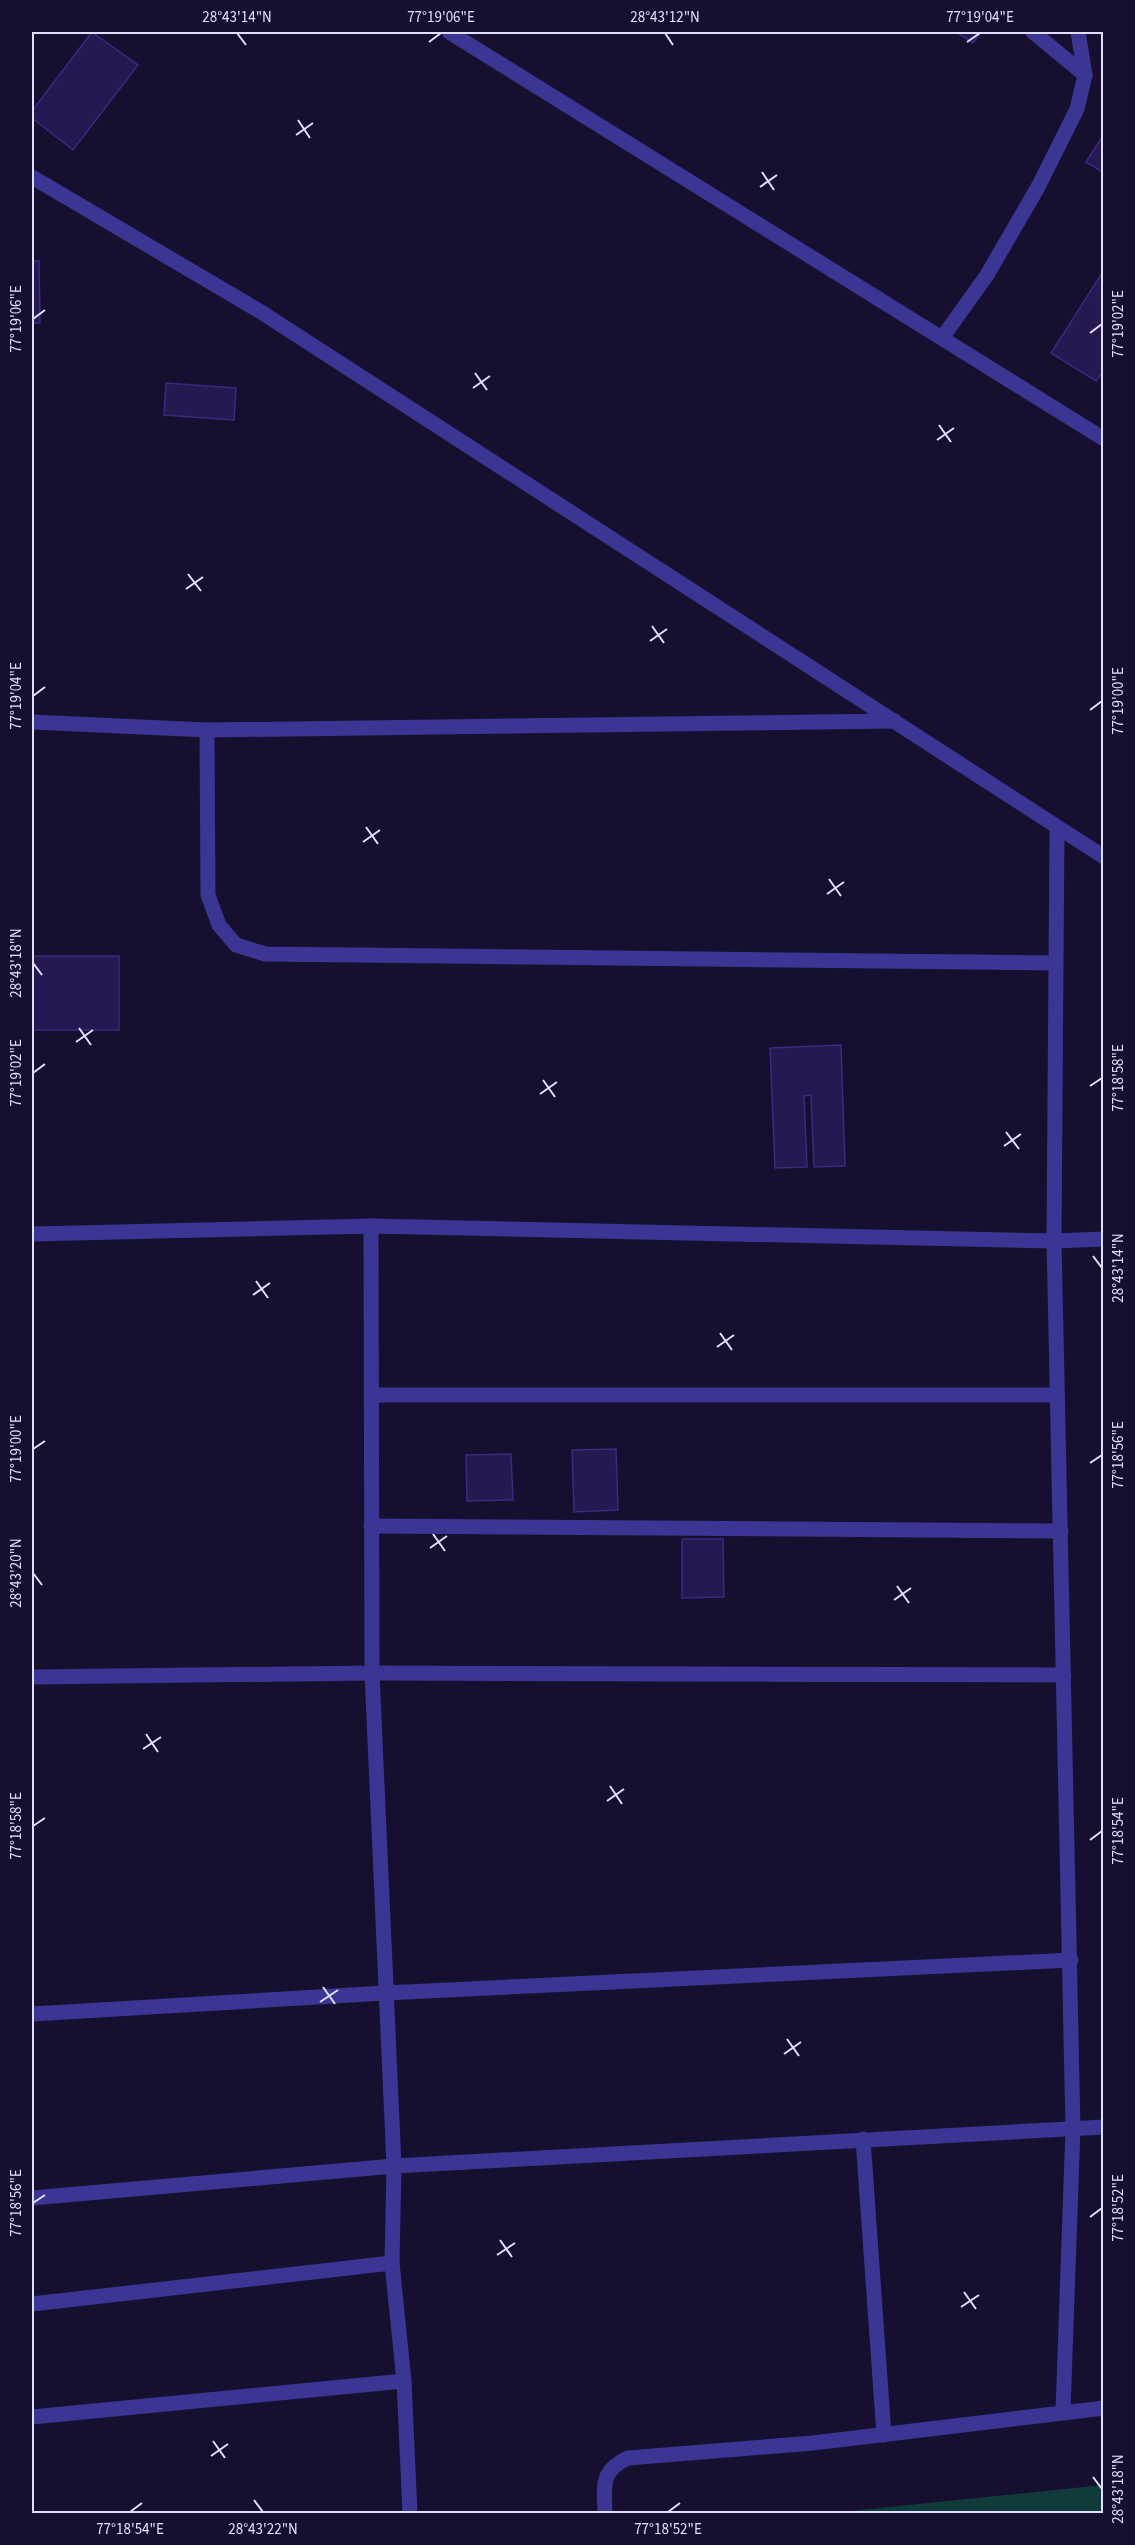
<svg xmlns="http://www.w3.org/2000/svg" width="1135" height="2545" font-family="'Source Sans 3',sans-serif">
<style>
.green{fill:#113a3a}
.building{fill:#261952;stroke:#3c2981;stroke-width:1.5}
.lines{fill:none;stroke-linecap:round;stroke-linejoin:round}
.minor{stroke:#3b3693;stroke-width:15}
.ticks{fill:none;stroke:#e2deff;stroke-width:2}
.neatline{fill:none;stroke:#e2deff;stroke-width:2}
.ticks-label{font-size:15px;text-anchor:middle;fill:#e2deff}
</style>
<rect width="100%" height="100%" fill="#160f2f"/>
<polygon class="green" points="1103,2485 1103,2513 831,2513"/>
<g class="building">
<polygon points="92,32 138,65 73,150 32,118 32,111"/>
<polygon points="956,32 981,32 973,43"/>
<polygon points="1104,134 1104,173 1086,162"/>
<polygon points="32,261 39,261 40,323 32,323"/>
<polygon points="1104,270 1104,370 1096,381 1051,353"/>
<polygon points="166,383 236,388 234,420 164,415"/>
<rect x="32" y="956" width="87" height="74"/>
<polygon points="841,1045 845,1166 814,1167 811,1095 804,1096 807,1167 775,1168 770,1048"/>
<polygon points="616,1449 618,1510 574,1512 572,1450"/>
<polygon points="511,1454 513,1500 467,1501 466,1455"/>
<polygon points="682,1539 723,1539 724,1597 682,1598"/>
</g>
<g class="lines">
<g class="minor">
<polyline points="449,32 1104,439"/>
<polyline points="1033,32 1085,75"/>
<polyline points="32,177 261,312 1104,857"/>
<polyline points="942,338 987,275 1038,187 1077,109 1085,75 1078,32"/>
<polyline points="32,722 207,730 895,721"/>
<polyline points="207,730 208,895 219,925 236,945 265,954 1055,963"/>
<polyline points="1057,828 1054,1241 1073,2128 1063,2411"/>
<polyline points="371,1226 372,1673 394,2166 392,2263 404,2381 410,2514"/>
<polyline points="32,1234 371,1226 1054,1241 1104,1239"/>
<polyline points="371,1395 1057,1395"/>
<polyline points="371,1526 1061,1531"/>
<polyline points="32,1677 372,1673 1064,1675"/>
<polyline points="32,2014 385,1993 1071,1960"/>
<polyline points="863,2139 884,2435"/>
<polyline points="32,2198 394,2166 1104,2127"/>
<polyline points="32,2304 392,2263"/>
<polyline points="32,2417 404,2381"/>
<path d="M605 2514C604 2486 600 2471 628 2458L813 2443 1104 2408"/>
</g>
</g>
<path class="ticks" d="M237 33 246 45M665 33 673 45M429 42 441 33M967 42 980 33M298 120 310 138M296 135 313 123M762 172 774 190M760 187 777 175M33 319 45 310M1090 333 1102 324M475 373 487 390M473 388 490 376M939 425 951 442M937 440 954 428M188 574 201 591M186 589 203 577M652 626 664 643M650 641 667 629M33 696 45 687M1090 710 1102 701M366 827 378 844M363 842 380 830M829 879 841 896M827 894 844 882M33 963 42 975M79 1028 91 1045M76 1042 93 1030M33 1073 45 1064M543 1080 555 1097M1090 1086 1102 1078M540 1094 557 1082M1006 1132 1019 1149M1004 1146 1021 1134M1093 1256 1102 1268M256 1281 268 1298M253 1295 270 1283M720 1333 732 1350M717 1347 734 1335M33 1449 45 1441M1090 1463 1102 1455M433 1534 445 1551M430 1548 447 1536M33 1573 42 1585M897 1586 909 1603M894 1600 911 1588M146 1734 158 1752M143 1749 161 1737M610 1786 622 1804M607 1801 624 1789M33 1826 45 1818M1090 1840 1102 1831M323 1987 335 2004M320 2002 338 1990M787 2039 799 2056M784 2054 801 2042M33 2203 45 2195M1090 2217 1102 2208M500 2240 512 2257M497 2255 515 2243M964 2292 976 2309M961 2307 979 2295M213 2441 225 2458M211 2456 228 2444M1093 2477 1102 2489M254 2500 263 2512M130 2512 142 2503M668 2512 680 2503"/>
<rect width="1135" height="2545" fill="none" stroke="#160f2f" stroke-width="66"/>
<rect x="33" y="33" width="1069" height="2479" class="neatline"/>
<g class="ticks-label">
<text x="237" y="22">28°43'14"N</text>
<text x="441" y="22">77°19'06"E</text>
<text x="665" y="22">28°43'12"N</text>
<text x="980" y="22">77°19'04"E</text>
<text transform="translate(16 319) rotate(-90)" y="5">77°19'06"E</text>
<text transform="translate(1118 324) rotate(-90)" y="5">77°19'02"E</text>
<text transform="translate(16 696) rotate(-90)" y="5">77°19'04"E</text>
<text transform="translate(1118 701) rotate(-90)" y="5">77°19'00"E</text>
<text transform="translate(16 963) rotate(-90)" y="5">28°43'18"N</text>
<text transform="translate(16 1073) rotate(-90)" y="5">77°19'02"E</text>
<text transform="translate(1118 1078) rotate(-90)" y="5">77°18'58"E</text>
<text transform="translate(1118 1268) rotate(-90)" y="5">28°43'14"N</text>
<text transform="translate(16 1449) rotate(-90)" y="5">77°19'00"E</text>
<text transform="translate(1118 1455) rotate(-90)" y="5">77°18'56"E</text>
<text transform="translate(16 1573) rotate(-90)" y="5">28°43'20"N</text>
<text transform="translate(16 1826) rotate(-90)" y="5">77°18'58"E</text>
<text transform="translate(1118 1831) rotate(-90)" y="5">77°18'54"E</text>
<text transform="translate(16 2203) rotate(-90)" y="5">77°18'56"E</text>
<text transform="translate(1118 2208) rotate(-90)" y="5">77°18'52"E</text>
<text transform="translate(1118 2489) rotate(-90)" y="5">28°43'18"N</text>
<text x="130" y="2534">77°18'54"E</text>
<text x="263" y="2534">28°43'22"N</text>
<text x="668" y="2534">77°18'52"E</text>
</g>
</svg>
